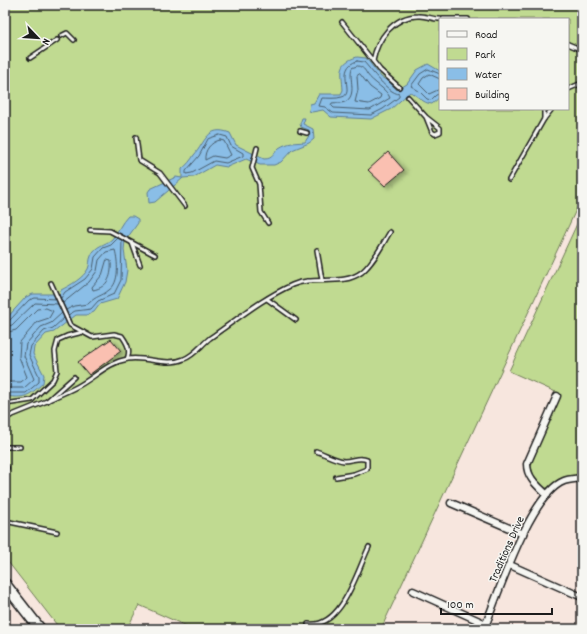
<svg xmlns="http://www.w3.org/2000/svg" width="587" height="634" font-family="Dekko,sans-serif">
<style>
.green{fill:#c0da91;stroke:#6e7b56;fill-rule:evenodd}
.water{fill:#8abee7;stroke:#5e7d96}
.lines{fill:none;stroke-linecap:round;stroke-linejoin:round}
.shore{stroke:#485d6d;stroke-width:1}
.building{fill:#fac0b1;stroke:#1c1c1c;filter:url(#shadow)}
.lane-casing{stroke:#1c1c1c;stroke-width:6}
.street-casing{stroke:#1c1c1c;stroke-width:9}
.primary-casing{stroke:#1c1c1c;stroke-width:13}
.lane{stroke:#f6f6f2;stroke-width:3}
.street{stroke:#f6f6f2;stroke-width:6}
.primary{stroke:#f6f6f2;stroke-width:10}
.labels{text-anchor:middle;stroke-width:3;stroke-linejoin:round;paint-order:stroke}
.street-label{font-size:12px;fill:#1c1c1c;stroke:#f6f6f2}
</style>
<defs>
<filter id="shadow"><feDropShadow dx="4" dy="2.5" stdDeviation="2" flood-color="#0004"/></filter>
</defs>
<rect width="100%" height="100%" fill="#f7e6de"/>
<filter id="ink" filterUnits="userSpaceOnUse"><feTurbulence type="fractalNoise" baseFrequency=".025" numOctaves="2"/><feDisplacementMap in="SourceGraphic" scale="8" xChannelSelector="R" yChannelSelector="G"/><feConvolveMatrix kernelMatrix="1 2 1 2 8 2 1 2 1" color-interpolation-filters="sRGB"/></filter>
<g filter="url(#ink)">
<g class="green">
<path d="M5 5H582V197L381 629H193L139 605 127 629H60L5 558ZM440 19H568V109H440Z"/>
<path d="M582 213V475L562 480 547 488C534 484 530 470 531 457L560 394 509 371Z"/>
</g>
<g class="water">
<path d="M357 57 366 58 381 77 388 81 397 90 407 84 417 70 428 64 440 71V97L432 104C422 103 419 96 410 92L391 109 371 119 331 117 323 110 312 112 309 111 310 104 314 103 319 94H341L343 90C342 72 337 63 357 57Z"/>
<path d="M302 118H305L303 124 313 129 314 139 309 143 292 150 281 162 274 165H260L246 159 227 167 215 165 194 177 183 178C173 187 164 194 155 202L149 203 148 192 150 189 176 177 182 178V169C187 165 191 160 194 155 205 143 207 124 230 133L236 145 264 159C274 159 273 153 279 148 288 142 295 143 305 142L310 134 309 130 301 127 300 124Z"/>
<path d="M128 216H133L138 219V223L125 241 124 250 127 270 125 282 117 299 100 304 94 312 87 315H76L54 332 46 334 34 347 33 354 44 375 43 383C29 396 25 399 5 396V320L26 297 33 294H60L61 290C71 285 83 278 88 269 90 265 89 260 91 256 95 245 106 245 112 239 118 232 121 223 128 216Z"/>
</g>
<g class="lines">
<g class="shore">
<path d="M357 61 364 62C372 71 387 92 399 94V97L383 109 371 115 333 113 325 107 319 106 322 98C328 98 336 99 342 97 356 94 334 68 357 61Z"/>
<path d="M358 66C363 67 365 70 367 74 373 83 387 89 390 98L370 110 334 108 331 105 332 103C336 102 341 104 345 102 358 95 348 78 352 68Z"/>
<polygon points="360,74 370,87 381,95 380,98 369,104 355,102 358,90 357,76"/>
<polyline points="440,74 428,69 420,74 411,86 419,91 427,99 431,100 436,95 440,94"/>
<polyline points="440,79 429,74 423,78 419,84 429,94 440,89"/>
<polygon points="220,135 227,137 231,146 243,153 243,156 226,163 214,161 192,173 186,174 186,171 199,156 208,139"/>
<path d="M220 140 224 141 231 155 225 158 213 156 205 160C204 150 211 142 220 140Z"/>
<path d="M107 260 111 261C112 275 109 287 93 290L92 287 102 275Z"/>
<polyline points="61,298 65,292 85,279 93,269 95,257 103,248 111,245 118,238"/>
<path d="M63 303 89 282 97 271 99 260 106 252 115 250C118 261 120 283 109 290 101 297 97 295 88 304L74 306 66 310"/>
<polyline points="68,315 75,311 91,309 98,301 114,294 121,280 122,240"/>
<polyline points="5,322 9,321 29,300 35,298 56,299"/>
<polyline points="5,327 12,325 35,303 58,304"/>
<polyline points="5,333 16,330 37,309 46,308 53,311 49,318 37,322 20,342 19,357 27,377 21,382 5,382"/>
<polyline points="5,388 24,388 34,379 24,356 26,344 41,327 51,323 62,313"/>
<polyline points="5,393 26,393 39,382 39,376 29,355 31,346 44,331 53,328 64,318"/>
</g>
</g>
<g class="building">
<polygon points="388,152 404,170 385,186 368,170"/>
<polygon points="111,339 121,351 89,375 78,362"/>
</g>
<g class="lines">
<defs>
<g id="lane">
<polyline points="443,19 468,19"/>
<polyline points="342,22 373,61"/>
<polyline points="61,36 67,33 74,40"/>
<polyline points="568,44 582,50"/>
<polyline points="30,58 57,40"/>
<path d="M399 87 380 70 373 61C377 39 394 16 418 16 426 15 433 20 440 19"/>
<polyline points="568,89 582,83"/>
<polyline points="408,97 426,117 432,132 435,134 440,132 440,128 426,117"/>
<polyline points="544,119 552,109"/>
<polyline points="300,131 307,133"/>
<polyline points="136,137 139,160 160,173 185,206"/>
<polyline points="257,148 252,168 259,184 261,212 268,223"/>
<polyline points="509,180 544,119 544,109"/>
<polyline points="90,230 110,231 155,255"/>
<polyline points="132,243 140,265"/>
<polyline points="317,250 322,280"/>
<path d="M51 283 70 325 92 337 114 334 122 336C127 343 131 350 127 359"/>
<polyline points="267,299 296,320"/>
<path d="M47 401C58 395 70 391 80 385 96 376 109 362 128 359 147 356 166 367 184 359 195 355 201 345 210 338 236 320 263 298 292 285 314 275 342 287 362 272 374 262 382 245 390 232"/>
<polyline points="5,404 32,400 53,380 57,371 55,351 58,340 67,336 83,332"/>
<polyline points="5,418 47,401 74,377"/>
<polyline points="5,447 20,447"/>
<path d="M316 451C325 454 335 460 344 461 353 461 359 456 367 460V469L354 474 336 477"/>
<polyline points="5,468 7,468"/>
<polyline points="5,521 57,532"/>
<path d="M308 624C342 629 357 571 369 547"/>
</g>
<g id="street">
<path d="M547 495C538 486 527 478 527 464L557 396"/>
<polyline points="451,503 523,534"/>
<polyline points="510,565 582,597"/>
<polyline points="413,591 486,624"/>
<path d="M484 629C498 595 530 494 564 481 569 479 576 479 582 478"/>
</g>
<polyline id="primary" points="5,584 40,629"/>
</defs>
<use href="#lane" class="lane-casing"/>
<use href="#street" class="street-casing"/>
<use href="#primary" class="primary-casing"/>
<use href="#lane" class="lane"/>
<use href="#street" class="street"/>
<use href="#primary" class="primary"/>
</g>
</g>
<g class="labels">
<g class="street-label">
<text transform="translate(506 549) rotate(-66)" y="4">Traditions Drive</text>
</g>
</g>
<rect width="587" height="634" fill="none" stroke="#f6f6f2" stroke-width="20"/>
<rect x="10" y="10" width="567" height="614" fill="none" stroke="#1c1c1c" stroke-width="1.5" filter="url(#ink)"/>
<rect x="439" y="18" width="130" height="92" fill="#f6f6f2" stroke="#9f9f9c"/>
<rect x="447" y="31" width="20" height="6" fill="#f6f6f2" stroke="#9f9f9c"/>
<text x="475" y="38" font-size="12" fill="#1c1c1c">Road</text>
<rect x="447" y="48" width="20" height="12" fill="#c0da91" stroke="#9f9f9c"/>
<text x="475" y="58" font-size="12" fill="#1c1c1c">Park</text>
<rect x="447" y="68" width="20" height="12" fill="#8abee7" stroke="#9f9f9c"/>
<text x="475" y="78" font-size="12" fill="#1c1c1c">Water</text>
<rect x="447" y="88" width="20" height="12" fill="#fac0b1" stroke="#9f9f9c"/>
<text x="475" y="98" font-size="12" fill="#1c1c1c">Building</text>
<g transform="translate(38 38) rotate(115)" stroke="#f6f6f2" stroke-width="3" paint-order="stroke">
<path d="M0-3L7 15L0 10L-7 15Z" fill="#1c1c1c"/>
<text y="-6" font-size="11" font-weight="bold" text-anchor="middle" fill="#1c1c1c">N</text>
</g>
<path d="M441 608v6h111v-6" fill="none" stroke="#1c1c1c" stroke-width="2"/>
<text x="447" y="608" font-size="12" fill="#1c1c1c" stroke="#f6f6f2" stroke-width="3" paint-order="stroke">100 m</text>
</svg>
